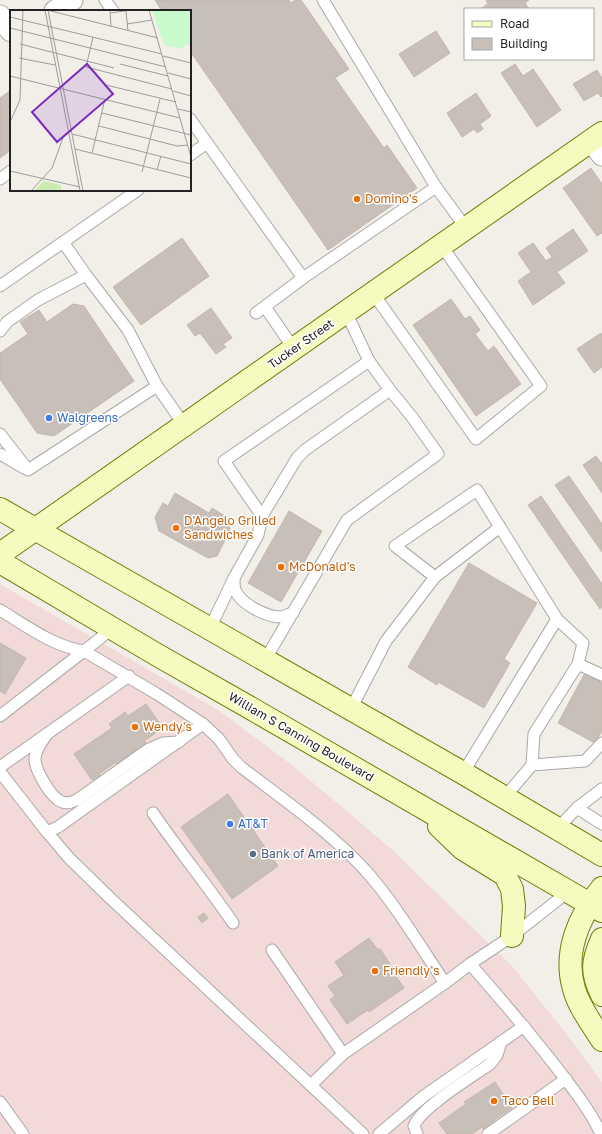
<svg xmlns="http://www.w3.org/2000/svg" width="602" height="1134" font-family="'Golos Text',sans-serif">
<style>
.commercial{fill:#f2dad9}
.building{fill:#c7bfb8;stroke:#c4b6ab}
.lines{fill:none;stroke-linecap:round;stroke-linejoin:round}
.lane-casing{stroke:#a9a9a9;stroke-width:13}
.street-casing{stroke:#a9a9a9;stroke-width:23}
.secondary-casing{stroke:#707d05;stroke-width:24}
.lane{stroke:#fff;stroke-width:11}
.street{stroke:#fff;stroke-width:21}
.secondary{stroke:#f7fabf;stroke-width:22}
.food-dot{fill:#e8710a;stroke:#fff;stroke-width:1.5}
.shop-dot{fill:#3f7fe0;stroke:#fff;stroke-width:1.5}
.service-dot{fill:#5c6f8a;stroke:#fff;stroke-width:1.5}
.labels{text-anchor:middle;stroke-width:3;stroke-linejoin:round;paint-order:stroke}
.food-label{font-size:12px;fill:#c56008;stroke:#fff;text-anchor:start}
.street-label{font-size:12px;fill:#222;stroke:#fff}
.shop-label{font-size:12px;fill:#366cbe;stroke:#fff;text-anchor:start}
.service-label{font-size:12px;fill:#4e5e75;stroke:#fff;text-anchor:start}
.inset-road{fill:none;stroke:#9f9d99;stroke-width:1}
.view{fill:#7b2cbf;fill-opacity:0.15;stroke:#7b2cbf;stroke-width:2}
.inset-edge{fill:none;stroke:#222;stroke-width:2}
</style>
<rect width="100%" height="100%" fill="#f2efe9"/>
<polygon class="commercial" points="0,584 218,710 292,765 389,847 512,966 565,1032 602,1082 602,1134 0,1134"/>
<g class="building">
<polygon points="155,0 289,0 291,3 295,0 301,0 349,69 335,78 384,148 387,145 417,188 328,250 190,51 190,11 162,11"/>
<polygon points="486,0 529,0 525,3 529,9 480,9 488,4"/>
<polygon points="436,31 450,53 414,77 399,54"/>
<polygon points="515,64 523,76 533,69 561,110 537,127 501,73"/>
<polygon points="597,70 602,78 602,96 601,97 598,93 584,101 573,84"/>
<polygon points="11,90 11,150 0,158 0,98"/>
<polygon points="476,93 491,116 480,124 483,129 477,133 474,129 462,137 447,113"/>
<polygon points="591,168 602,184 602,233 597,236 563,188"/>
<polygon points="573,229 588,251 557,272 565,283 533,305 518,281 531,272 518,253 533,243 546,261 552,257 546,248"/>
<polygon points="182,238 209,276 141,325 113,287"/>
<polygon points="451,299 465,319 470,316 480,330 475,334 488,351 494,346 521,384 476,416 413,325"/>
<polygon points="73,304 84,306 134,381 54,436 37,433 0,379 0,353 28,334 20,322 39,310 47,322"/>
<polygon points="211,308 232,338 223,344 226,347 216,354 200,333 195,336 187,325"/>
<polygon points="601,333 602,335 602,367 594,373 577,349"/>
<polygon points="596,456 602,464 602,493 583,465"/>
<polygon points="569,476 602,524 602,552 555,485"/>
<polygon points="175,493 209,513 212,508 225,516 228,519 230,530 217,556 208,558 159,531 155,517 163,503 168,506"/>
<polygon points="541,496 602,584 602,607 600,609 528,505"/>
<polygon points="289,511 322,531 281,602 248,583"/>
<polygon points="469,563 537,603 504,659 510,663 484,708 438,682 437,685 408,667"/>
<polygon points="0,643 26,658 5,694 0,691"/>
<polygon points="585,673 602,683 602,731 595,743 558,723"/>
<polygon points="146,704 163,728 144,741 147,744 117,765 116,762 99,774 101,777 94,781 93,779 92,780 74,754 112,728 109,724 125,712 128,716"/>
<polygon points="228,794 278,866 232,899 181,827"/>
<polygon points="204,913 208,918 202,923 198,917"/>
<polygon points="369,938 378,950 380,949 397,974 395,975 404,988 369,1012 368,1010 347,1024 330,1000 335,996 328,986 344,975 335,962"/>
<polygon points="495,1082 512,1108 494,1120 495,1122 484,1130 482,1127 472,1134 447,1134 439,1123 466,1104 464,1102"/>
</g>
<g class="lines">
<defs>
<g id="lane">
<polyline points="105,0 113,11"/>
<polyline points="323,0 436,187"/>
<polyline points="190,119 303,278 256,313"/>
<polyline points="190,155 207,143"/>
<polyline points="0,179 11,171"/>
<polyline points="63,242 86,275"/>
<polyline points="303,278 436,187 466,228"/>
<polyline points="0,286 138,190"/>
<polyline points="373,293 476,439 541,386 441,245"/>
<polyline points="265,307 294,349"/>
<polyline points="346,312 369,361"/>
<polyline points="0,331 7,322 38,300 86,275 128,330 157,386"/>
<polyline points="0,434 28,470 157,386 184,425"/>
<polyline points="0,454 24,468"/>
<polyline points="262,516 224,461 369,361 390,390 412,417 438,454 347,520 265,660"/>
<polyline points="435,577 500,527"/>
<path d="M234 578C234 582 234 587 235 590 241 604 266 617 281 617 285 616 289 614 293 613"/>
<path d="M0 610C25 625 54 647 84 651"/>
<polyline points="210,628 234,578 258,535 262,516 297,458 305,450 390,390"/>
<path d="M112 629 84 651 157 694 203 724 219 739 233 759 241 767C284 800 329 831 366 871 396 905 420 946 445 983"/>
<polyline points="351,709 386,641 435,577 395,546 477,490 557,619 583,643 578,664"/>
<polyline points="0,716 84,651"/>
<path d="M47 734C42 741 35 750 35 759 35 770 51 798 62 802 67 804 72 802 77 800L149 749 163 743 179 742"/>
<polyline points="532,765 585,761 602,743"/>
<polyline points="0,767 129,676"/>
<polyline points="0,772 47,832 69,858 110,898 363,1134"/>
<polyline points="463,773 557,619"/>
<polyline points="504,798 532,765 534,734 578,664 602,675"/>
<polyline points="577,808 602,789"/>
<path d="M153 813C179 851 208 886 233 923"/>
<polyline points="557,829 577,808 602,824"/>
<polyline points="47,832 58,827 203,724"/>
<polyline points="272,950 343,1054"/>
<path d="M470 964C500 998 529 1032 557 1068 573 1089 590 1110 601 1134"/>
<polyline points="311,1085 343,1054 445,983 470,964 512,936 568,892"/>
<polyline points="0,1102 23,1134"/>
<polyline points="379,1134 424,1096 524,1026"/>
<path d="M417 1134 414 1126C420 1108 473 1076 490 1064L497 1055 501 1042"/>
<polyline points="488,1134 566,1079"/>
</g>
<g id="street">
<polyline points="55,11 72,0"/>
<polyline points="0,16 11,31"/>
<polyline points="591,140 602,155"/>
</g>
<g id="secondary">
<polyline points="0,509 463,773 602,855"/>
<polyline points="0,554 602,133"/>
<polyline points="0,562 159,656 247,706 602,911"/>
<polyline points="439,826 463,849 505,875 512,889 514,906 512,936"/>
<path d="M602 888C579 916 563 952 574 989 579 1007 592 1024 602 1040"/>
<path d="M602 939C592 961 591 973 602 995"/>
</g>
</defs>
<use href="#lane" class="lane-casing"/>
<use href="#street" class="street-casing"/>
<use href="#secondary" class="secondary-casing"/>
<use href="#lane" class="lane"/>
<use href="#street" class="street"/>
<use href="#secondary" class="secondary"/>
</g>
<g class="food-dot">
<circle cx="357" cy="199" r="4"/>
<circle cx="176" cy="528" r="4"/>
<circle cx="281" cy="567" r="4"/>
<circle cx="135" cy="727" r="4"/>
<circle cx="375" cy="971" r="4"/>
<circle cx="494" cy="1101" r="4"/>
</g>
<g class="shop-dot">
<circle cx="49" cy="418" r="4"/>
<circle cx="230" cy="824" r="4"/>
</g>
<circle class="service-dot" cx="253" cy="854" r="4"/>
<g class="labels">
<g class="food-label">
<text x="365" y="203">Domino's</text>
<text x="184" y="525">D'Angelo Grilled<tspan x="184" dy="14">Sandwiches</tspan></text>
<text x="289" y="571">McDonald's</text>
<text x="143" y="731">Wendy's</text>
<text x="383" y="975">Friendly's</text>
<text x="502" y="1105">Taco Bell</text>
</g>
<g class="street-label">
<text transform="translate(301 344) rotate(-35)" y="4">Tucker Street</text>
<text transform="translate(301 737) rotate(30)" y="4">William S Canning Boulevard</text>
</g>
<g class="shop-label">
<text x="57" y="422">Walgreens</text>
<text x="238" y="828">AT&amp;T</text>
</g>
<g class="service-label">
<text x="261" y="858">Bank of America</text>
</g>
</g>
<g transform="translate(10 10)">
<rect width="181" height="181" fill="#f2efe9"/>
<path d="M34 171 51 175V181H24Z" fill="#cdebb0"/>
<path d="M142 0 181 1V36L175 34 173 39 154 35Z" fill="#c8facc"/>
<path class="inset-road" d="M35 0 70 181M37 0 148 28M38 0 73 181M100 0 101 17M139 0 181 147M116 1 118 21M100 3 121 0M0 7 152 44M117 14 142 10M0 18 156 57M83 27 76 57 162 79M10 34 104 58M153 46 181 53M9 48 45 55M110 54 158 66M158 63 181 69M0 66 170 108M96 75 166 92M163 81 181 86M168 99 181 102M92 103 181 125M0 112 10 90 13 0M89 116 167 136 178 135M62 124 181 154M65 139 181 168M82 143 95 89M147 160 151 146M0 161 70 177M132 162 150 89M21 181 42 158 54 125 59 123"/>
<path class="view" d="M77 54 103 84 47 132 22 102Z"/>
<rect width="181" height="181" class="inset-edge"/>
</g>
<rect x="464" y="8" width="130" height="52" fill="#ffffff" stroke="#a7a7a7"/>
<rect x="472" y="21" width="20" height="6" fill="#f7fabf" stroke="#a7a7a7"/>
<text x="500" y="28" font-size="12" fill="#222222">Road</text>
<rect x="472" y="38" width="20" height="12" fill="#c7bfb8" stroke="#a7a7a7"/>
<text x="500" y="48" font-size="12" fill="#222222">Building</text>
</svg>
